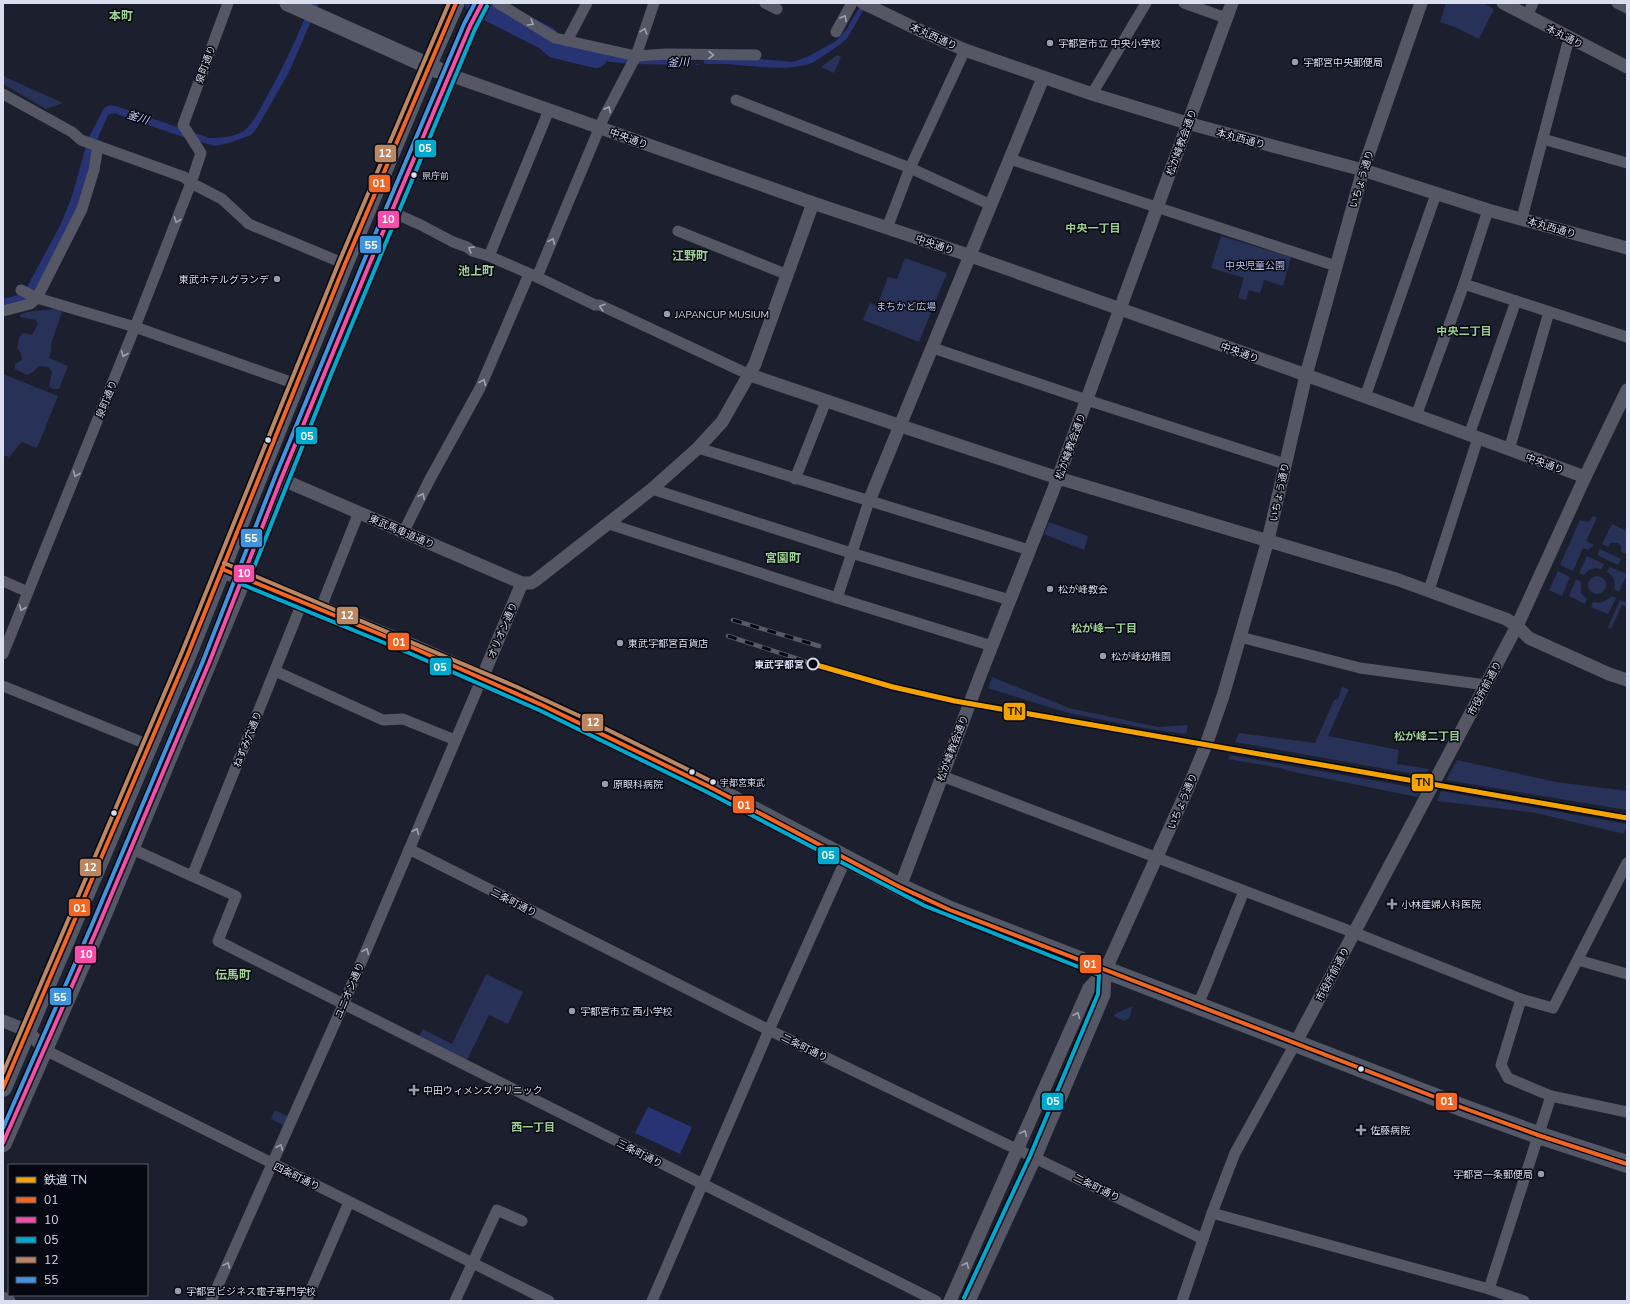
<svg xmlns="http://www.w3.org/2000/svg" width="1630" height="1304" font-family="'Nunito Sans','Noto Sans JP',sans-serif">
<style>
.green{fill:#283158}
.water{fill:#283374}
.pier{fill:#1c1f2d}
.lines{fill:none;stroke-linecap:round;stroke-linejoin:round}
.river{stroke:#283374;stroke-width:24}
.minor{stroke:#555864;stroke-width:11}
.tertiary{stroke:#555864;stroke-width:13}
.primary{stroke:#565a69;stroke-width:17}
.trunk{stroke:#545866;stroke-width:18}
.rail-casing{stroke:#585a65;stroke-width:4.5}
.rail{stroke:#050711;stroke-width:3;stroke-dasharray:9;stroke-linecap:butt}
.bus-1-casing{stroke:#050711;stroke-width:7}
.bus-2-casing{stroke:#050711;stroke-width:7}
.bus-3-casing{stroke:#050711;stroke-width:7}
.bus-4-casing{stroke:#050711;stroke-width:7}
.bus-5-casing{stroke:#050711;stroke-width:7}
.bus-1{stroke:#f26522;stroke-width:4}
.bus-2{stroke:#f54da8;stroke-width:4}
.bus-3{stroke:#00a9ce;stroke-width:4}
.bus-4{stroke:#bb8660;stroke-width:4}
.bus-5{stroke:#4094de;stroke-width:4}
.rail-1-casing{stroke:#050711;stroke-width:8}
.rail-1{stroke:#f5a300;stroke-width:5}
.oneway{stroke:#9ea2b1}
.poi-dot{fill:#989cac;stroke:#050711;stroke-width:1.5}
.bus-dot{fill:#dadff0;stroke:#050711;stroke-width:1.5}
.stop-dot{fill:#050711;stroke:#dadff0;stroke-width:2}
.labels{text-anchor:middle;stroke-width:3;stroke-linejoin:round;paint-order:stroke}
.bus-label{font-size:9px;fill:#dadff0;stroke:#050711;text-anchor:start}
.street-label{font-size:10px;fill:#dadff0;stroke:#050711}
.poi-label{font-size:10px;fill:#dadff0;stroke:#050711;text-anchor:start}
.park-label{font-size:10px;fill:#b6c2ec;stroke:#050711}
.stop-label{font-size:10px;font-weight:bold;fill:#dadff0;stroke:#050711;text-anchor:end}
.water-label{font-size:11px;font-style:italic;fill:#c0cdf7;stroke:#050711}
.neighbourhood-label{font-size:11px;font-weight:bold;fill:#9ed194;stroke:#050711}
.quarter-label{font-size:12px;font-weight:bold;fill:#9ed194;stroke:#050711}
.line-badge{stroke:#050711;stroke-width:1.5}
.badge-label{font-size:11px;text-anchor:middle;font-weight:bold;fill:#fff}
.pale-badge-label{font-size:11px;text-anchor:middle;font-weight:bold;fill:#111}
</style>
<rect width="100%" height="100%" fill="#1c1f2d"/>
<g class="green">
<polygon points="1446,3 1483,3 1494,9 1479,39 1457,28 1440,22"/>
<polygon points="837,55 841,57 834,73 821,67"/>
<polygon points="3,76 63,103 46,109 3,84"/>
<polygon points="1221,236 1291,257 1283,286 1264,280 1260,293 1249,290 1246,300 1238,298 1244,278 1211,268"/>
<polygon points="905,258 947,273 919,342 863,320 870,303 877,306 888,277 897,279"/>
<path d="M56 308 62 312 51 344V350L49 358 68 366 59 389H53L49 386 52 372 48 367 39 366 33 372 27 375 15 369V364L22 360 21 353 17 348 19 338 23 333 32 335 38 324 36 320 20 317 21 314C34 309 43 312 56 308Z"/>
<polygon points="3,374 58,396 37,448 22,442 9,457 3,455"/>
<polygon points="1593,516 1597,518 1586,541 1594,545 1588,550 1583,548 1573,571 1560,565 1580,520 1586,522 1590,521"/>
<polygon points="1049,522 1088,536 1084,550 1044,534"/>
<polygon points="1612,524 1627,531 1627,551 1626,554 1621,552 1621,546 1618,543 1610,543 1608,547 1602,544"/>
<polygon points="1600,549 1621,559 1618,565 1597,555"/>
<path d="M1587 556 1604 564 1601 569C1594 567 1588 570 1584 575L1579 573Z"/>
<path d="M1610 567 1627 574 1619 592 1614 589C1616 582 1614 576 1607 572Z"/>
<polygon points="1558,571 1570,577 1562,596 1549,590"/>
<circle cx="1597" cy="585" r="9"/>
<polygon points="1576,579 1581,582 1581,593 1587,599 1585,604 1569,596"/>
<path d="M1611 596 1616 598 1608 614 1591 607 1593 602C1601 604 1607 601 1611 596Z"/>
<polygon points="1620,600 1627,603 1627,607 1622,605 1611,629 1608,627"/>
<polygon points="992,677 1069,708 1158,727 1188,725 1186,734 1144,728 1068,713 988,688"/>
<polygon points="1342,687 1349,689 1328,736 1399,750 1397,764 1429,769 1425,776 1235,742 1239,733 1315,743 1334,700 1338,699"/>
<polygon points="1230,755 1422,789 1417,797 1289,771 1280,768 1228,759"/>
<polygon points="1457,760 1556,782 1627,791 1627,810 1446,780"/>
<polygon points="1441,791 1627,824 1627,825 1624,834 1536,813 1437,801"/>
<polygon points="486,974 523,992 508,1024 489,1015 467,1060 419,1037 423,1029 452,1044"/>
<polygon points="1133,1006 1129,1018 1124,1021 1114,1016 1115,1014"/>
<polygon points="275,1110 289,1117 285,1126 271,1119"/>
</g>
<g class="water">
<path d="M311 3H319L289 72 257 128 251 135 229 143 215 146 180 136 114 113 108 115 97 140 93 162 80 205 36 291 28 300 3 307V299L18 295 27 287 60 226 72 196 88 139 104 108 110 105 116 106 209 138C221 138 239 137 247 128 255 120 260 109 265 100 283 68 298 36 311 3Z"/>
<path d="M862 3H867C861 14 855 26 848 37 845 42 819 59 814 62 789 73 750 65 724 64 709 63 693 66 678 65 642 64 605 66 572 51L567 54C556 51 548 48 542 38L505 24 508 21 509 15 551 39 562 49 567 48 624 57H738L793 62 809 56 836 41 846 30Z"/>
<polygon points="648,1107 692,1127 680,1154 635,1133"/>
</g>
<g class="pier">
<polygon points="550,38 555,40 562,47 567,46 572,48 570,54 567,56 547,46"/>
<polygon points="593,50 608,53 606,64 596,59 595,61 591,60"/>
<polygon points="679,58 703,58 705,66 700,66 699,64 695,64 694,67 689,67 688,64 684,64 683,67 679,67"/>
</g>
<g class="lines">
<polyline class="river" points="477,3 546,38 555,46 596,56"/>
<g class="minor">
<polyline points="498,3 555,38 636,56 667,54 756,55"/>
<polyline points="765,3 777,9"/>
<polyline points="1184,3 1226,18"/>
<polyline points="1617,3 1627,8"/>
<polyline points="1527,16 1533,3"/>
<polyline points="836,32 852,3"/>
<polyline points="567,41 587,3"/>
<polyline points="3,94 72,132 81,140 184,177 191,183 222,199 249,224 345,264"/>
<polyline points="1092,94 1146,3"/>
<polyline points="736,100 910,168 991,205"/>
<polyline points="1543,139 1627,163"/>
<polyline points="1010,159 1336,266"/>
<polyline points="392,212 421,225 453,242 467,247 472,251 489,256 537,277 595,305 600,305 750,375"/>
<polyline points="1522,218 1569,38"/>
<polyline points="887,228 910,168 965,50"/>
<polyline points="678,231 788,275"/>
<polyline points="489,256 549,110"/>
<polyline points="537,277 604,117 636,56 654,3"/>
<polyline points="1464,284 1627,337"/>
<polyline points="21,290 37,298 135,327 296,384"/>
<polyline points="3,311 30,304 37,298 82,209 94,170 98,146"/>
<polyline points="933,348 1087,400 1285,464"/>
<polyline points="1365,397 1436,194"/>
<polyline points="1416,416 1464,284 1488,210"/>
<polyline points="1469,435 1516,301"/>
<polyline points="698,448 1029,550"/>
<polyline points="1509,450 1549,312"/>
<polyline points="795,479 826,401"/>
<polyline points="652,489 851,553 1010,600"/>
<polyline points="609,524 837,598 992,646"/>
<polyline points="404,531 430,479 480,388 529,274"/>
<polyline points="3,581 28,592"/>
<polyline points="1429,590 1478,438"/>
<polyline points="837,598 869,501"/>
<polyline points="320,610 359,512"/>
<polyline points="1240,637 1360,668 1486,685"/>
<polyline points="3,654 135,327 191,183 201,153 183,125 228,3"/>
<polyline points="275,671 383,720 403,719 455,740"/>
<polyline points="3,686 149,745"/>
<polyline points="942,776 1355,933 1521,999 1553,1008 1627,863"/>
<polyline points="130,848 236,896 218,941 936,1301"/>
<polyline points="409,849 769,1030 1203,1239"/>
<polyline points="192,876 302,603"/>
<polyline points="1578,960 1627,974"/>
<polyline points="1197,1006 1206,986 1244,891"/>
<polyline points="45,1050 549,1301"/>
<polyline points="1551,1096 1627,1112"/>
<polyline points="1212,1213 1489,1289 1524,1301"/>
<polyline points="1489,1289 1551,1096 1508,1078 1501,1065 1521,999"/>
<polyline points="211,1301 343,1005 482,678"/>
<polyline points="306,1301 349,1202"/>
<polyline points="455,1301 497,1210 522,1221"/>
<polyline points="652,1301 769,1030 846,859"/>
<polyline points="1182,1301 1212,1213 1235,1153 1295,1044"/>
</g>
<g class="tertiary">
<polyline points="863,3 919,30 965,50 1092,94 1187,123 1363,170 1488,210 1627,248"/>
<polyline points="1503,3 1627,67"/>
<polyline points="450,75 813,203 971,256 1306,375 1585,477"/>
<polyline points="750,375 901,426 1058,478 1396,579 1506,619 1517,626 1529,638 1609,674 1627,680"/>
<polyline points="281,479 522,583 531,583 536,580 652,489 698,448 722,422 755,364 813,203"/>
<polyline points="869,501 1043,78"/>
<polyline points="482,678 522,583"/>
<polyline points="900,887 982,671 1058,478 1232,3"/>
<polyline points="3,1021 28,1031 45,1050"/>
<polyline points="1295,1044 1517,626 1585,477 1627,390"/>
<polyline points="3,1298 9,1301"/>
<polyline points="950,1301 1089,988 1105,971 1188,788 1206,745 1223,696 1268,540 1306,375 1363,170 1421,3"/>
<polyline points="969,1301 1035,1158 1104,995 1105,971"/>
</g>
<g class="primary">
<polyline points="288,3 438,70"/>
<polyline points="222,569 345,264 428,66 456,3"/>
<path d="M243 578C315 392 394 210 470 26L482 3"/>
</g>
<g class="trunk">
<polyline points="3,1088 188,654 222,569 411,647 542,705 710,787 900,887 950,910 1466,1109 1538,1135 1627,1164"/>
<polyline points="3,1143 97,929 243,578"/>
</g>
<defs>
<g id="rail">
<polyline points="733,620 819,646"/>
<polyline points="728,636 813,664"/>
</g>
</defs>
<use href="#rail" class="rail-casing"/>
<use href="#rail" class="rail"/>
<defs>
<g id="bus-1">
<polyline points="222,569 411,647 542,705 710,787 900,887 950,910 1466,1109 1538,1135 1627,1164"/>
<polyline points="3,1088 188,654 345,264 456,3"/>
</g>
<polyline id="bus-2" points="3,1143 97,929 209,663 281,479 369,265 470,26 482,3"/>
<g id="bus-3">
<polyline points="249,580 332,372 475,29 487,6"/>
<polyline points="241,584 409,653 539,710 707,792 925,906 1099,975 1098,994 1030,1156 964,1298"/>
</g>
<g id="bus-4">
<polyline points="224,563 517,687 586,719 713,782"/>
<polyline points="3,1073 182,652 339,262 449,3"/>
</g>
<polyline id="bus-5" points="3,1128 91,927 203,661 275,477 363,263 464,24 475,3"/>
</defs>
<use href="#bus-1" class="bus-1-casing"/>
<use href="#bus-2" class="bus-2-casing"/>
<use href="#bus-3" class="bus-3-casing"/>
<use href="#bus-4" class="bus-4-casing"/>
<use href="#bus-5" class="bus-5-casing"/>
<use href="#bus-1" class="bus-1"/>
<use href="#bus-2" class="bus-2"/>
<use href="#bus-3" class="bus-3"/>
<use href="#bus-4" class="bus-4"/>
<use href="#bus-5" class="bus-5"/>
<defs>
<polyline id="rail-1" points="813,664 893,687 955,701 1627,818"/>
</defs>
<use href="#rail-1" class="rail-1-casing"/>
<use href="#rail-1" class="rail-1"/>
</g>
<defs><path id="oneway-chevron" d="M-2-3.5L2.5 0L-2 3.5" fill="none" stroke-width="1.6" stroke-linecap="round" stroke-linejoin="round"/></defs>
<g class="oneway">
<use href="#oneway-chevron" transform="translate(844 18) rotate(-61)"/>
<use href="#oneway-chevron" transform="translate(531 23) rotate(31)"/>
<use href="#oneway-chevron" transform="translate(644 31) rotate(-71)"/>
<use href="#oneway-chevron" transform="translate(711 55) rotate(1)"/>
<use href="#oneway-chevron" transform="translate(608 109) rotate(-63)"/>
<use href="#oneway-chevron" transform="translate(177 220) rotate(111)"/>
<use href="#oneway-chevron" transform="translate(552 241) rotate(-67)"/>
<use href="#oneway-chevron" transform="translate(471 249) rotate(-150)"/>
<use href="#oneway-chevron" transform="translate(602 307) rotate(-164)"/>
<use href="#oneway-chevron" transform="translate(124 354) rotate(112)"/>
<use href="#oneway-chevron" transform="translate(483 382) rotate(-67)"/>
<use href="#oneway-chevron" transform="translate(76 474) rotate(112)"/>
<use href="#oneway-chevron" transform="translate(422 496) rotate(-63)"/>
<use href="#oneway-chevron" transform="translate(22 608) rotate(112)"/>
<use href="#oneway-chevron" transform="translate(416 831) rotate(-67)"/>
<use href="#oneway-chevron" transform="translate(366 951) rotate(-67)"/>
<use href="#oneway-chevron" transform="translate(1077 1015) rotate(-66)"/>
<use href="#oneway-chevron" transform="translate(1024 1133) rotate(-66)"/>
<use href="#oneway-chevron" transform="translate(280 1147) rotate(-66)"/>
<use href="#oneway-chevron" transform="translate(227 1265) rotate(-66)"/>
<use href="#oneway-chevron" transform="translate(966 1265) rotate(-66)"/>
</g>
<g class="poi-dot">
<circle cx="1050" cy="43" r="4"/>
<circle cx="1295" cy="62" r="4"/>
<circle cx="277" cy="279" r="4"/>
<circle cx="667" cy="314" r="4"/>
<circle cx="1050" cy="589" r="4"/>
<circle cx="620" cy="643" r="4"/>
<circle cx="1103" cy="656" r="4"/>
<circle cx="605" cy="784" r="4"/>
<path d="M1390 898h4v4h4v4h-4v4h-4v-4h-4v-4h4z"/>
<circle cx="572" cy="1011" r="4"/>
<path d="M412 1084h4v4h4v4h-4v4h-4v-4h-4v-4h4z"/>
<path d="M1359 1124h4v4h4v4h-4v4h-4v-4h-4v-4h4z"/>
<circle cx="1541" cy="1174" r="4"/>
<circle cx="178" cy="1291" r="4"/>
</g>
<g class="bus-dot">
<circle cx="414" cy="175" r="3.5"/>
<circle cx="268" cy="440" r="3.5"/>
<circle cx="692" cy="772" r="3.5"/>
<circle cx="713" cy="782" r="3.5"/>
<circle cx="114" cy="813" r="3.5"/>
<circle cx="1361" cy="1069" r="3.5"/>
</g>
<circle class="stop-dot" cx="813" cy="664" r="5.5"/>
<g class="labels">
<g class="bus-label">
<text x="422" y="179">県庁前</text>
<text x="720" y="786">宇都宮東武</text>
</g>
<g class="street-label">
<text transform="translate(934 36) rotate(24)" y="4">本丸西通り</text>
<text transform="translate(1565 36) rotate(27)" y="4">本丸通り</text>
<text transform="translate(205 64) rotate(-70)" y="4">泉町通り</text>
<text transform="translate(629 138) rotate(20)" y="4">中央通り</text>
<text transform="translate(1241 138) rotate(15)" y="4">本丸西通り</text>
<text transform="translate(1181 142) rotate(-70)" y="4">松が峰教会通り</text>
<text transform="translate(1361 179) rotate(-73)" y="4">いちょう通り</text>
<text transform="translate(1552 227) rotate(16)" y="4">本丸西通り</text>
<text transform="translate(935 244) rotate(19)" y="4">中央通り</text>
<text transform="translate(1240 352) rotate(20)" y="4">中央通り</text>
<text transform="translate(106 399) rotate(-68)" y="4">泉町通り</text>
<text transform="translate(1070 446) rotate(-70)" y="4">松が峰教会通り</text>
<text transform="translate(1545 463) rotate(20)" y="4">中央通り</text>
<text transform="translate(1279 492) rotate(-78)" y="4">いちょう通り</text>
<text transform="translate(402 531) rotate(23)" y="4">東武馬車道通り</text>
<text transform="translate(502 630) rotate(-67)" y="4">オリオン通り</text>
<text transform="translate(1484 688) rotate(-62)" y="4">市役所前通り</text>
<text transform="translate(247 739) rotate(-68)" y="4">ねずみ穴通り</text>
<text transform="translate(952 748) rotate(-69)" y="4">松が峰教会通り</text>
<text transform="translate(1182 801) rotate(-67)" y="4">いちょう通り</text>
<text transform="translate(514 902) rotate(27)" y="4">二条町通り</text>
<text transform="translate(1332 974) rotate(-62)" y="4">市役所前通り</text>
<text transform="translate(349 990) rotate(-67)" y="4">ユニオン通り</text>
<text transform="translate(805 1047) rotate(26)" y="4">二条町通り</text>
<text transform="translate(640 1153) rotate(27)" y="4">三条町通り</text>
<text transform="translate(297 1176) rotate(26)" y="4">四条町通り</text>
<text transform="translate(1097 1187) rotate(26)" y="4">二条町通り</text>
</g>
<g class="poi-label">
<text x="1058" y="47">宇都宮市立 中央小学校</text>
<text x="1303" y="66">宇都宮中央郵便局</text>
<text x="269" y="283" text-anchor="end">東武ホテルグランデ</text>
<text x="675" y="318">JAPANCUP MUSIUM</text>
<text x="1058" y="593">松が峰教会</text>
<text x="628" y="647">東武宇都宮百貨店</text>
<text x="1111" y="660">松が峰幼稚園</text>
<text x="613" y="788">原眼科病院</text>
<text x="1401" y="908">小林産婦人科医院</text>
<text x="580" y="1015">宇都宮市立 西小学校</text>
<text x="423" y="1094">中田ウィメンズクリニック</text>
<text x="1370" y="1134">佐藤病院</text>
<text x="1533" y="1178" text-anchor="end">宇都宮一条郵便局</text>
<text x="186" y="1295">宇都宮ビジネス電子専門学校</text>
</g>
<g class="park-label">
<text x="1255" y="269">中央児童公園</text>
<text x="906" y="310">まちかど広場</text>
</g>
<g class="stop-label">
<text x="804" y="668">東武宇都宮</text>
</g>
<g class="water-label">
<text transform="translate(678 62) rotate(-2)" y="4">釜川</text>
<text transform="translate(138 117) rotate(18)" y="4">釜川</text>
</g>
<g class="neighbourhood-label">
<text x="1093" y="232">中央一丁目</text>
<text x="1464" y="335">中央二丁目</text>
<text x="1104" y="632">松が峰一丁目</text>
<text x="1427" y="740">松が峰二丁目</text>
<text x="533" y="1131">西一丁目</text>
</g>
<g class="quarter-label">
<text x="121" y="20">本町</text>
<text x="690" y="260">江野町</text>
<text x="476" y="275">池上町</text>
<text x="783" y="562">宮園町</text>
<text x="233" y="979">伝馬町</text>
</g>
</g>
<g class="line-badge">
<rect x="414" y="139" width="23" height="19" rx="4" fill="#00a9ce"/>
<rect x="374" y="144" width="23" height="19" rx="4" fill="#bb8660"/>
<rect x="368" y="174" width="23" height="19" rx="4" fill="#f26522"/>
<rect x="377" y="210" width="23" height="19" rx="4" fill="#f54da8"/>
<rect x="359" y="235" width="23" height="19" rx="4" fill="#4094de"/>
<rect x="295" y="426" width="23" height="19" rx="4" fill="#00a9ce"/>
<rect x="240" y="528" width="23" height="20" rx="4" fill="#4094de"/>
<rect x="233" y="564" width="22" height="19" rx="4" fill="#f54da8"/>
<rect x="336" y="606" width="23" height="19" rx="4" fill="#bb8660"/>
<rect x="387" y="632" width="23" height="19" rx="4" fill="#f26522"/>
<rect x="429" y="657" width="23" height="19" rx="4" fill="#00a9ce"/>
<rect x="1003" y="702" width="23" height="19" rx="4" fill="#f5a300"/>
<rect x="581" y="713" width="23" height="19" rx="4" fill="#bb8660"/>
<rect x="1411" y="773" width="23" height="19" rx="4" fill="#f5a300"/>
<rect x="732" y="795" width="23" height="19" rx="4" fill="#f26522"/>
<rect x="817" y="846" width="23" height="19" rx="4" fill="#00a9ce"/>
<rect x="79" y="858" width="23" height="19" rx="4" fill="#bb8660"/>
<rect x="68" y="898" width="23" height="19" rx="4" fill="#f26522"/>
<rect x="74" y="945" width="23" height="19" rx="4" fill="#f54da8"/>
<rect x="1079" y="954" width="23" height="20" rx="4" fill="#f26522"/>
<rect x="49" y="987" width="23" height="19" rx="4" fill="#4094de"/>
<rect x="1041" y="1092" width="23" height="19" rx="4" fill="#00a9ce"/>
<rect x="1435" y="1092" width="23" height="19" rx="4" fill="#f26522"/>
</g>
<g class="badge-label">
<text x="425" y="152">05</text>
<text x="385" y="157">12</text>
<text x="379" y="187">01</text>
<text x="388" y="223">10</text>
<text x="371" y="249">55</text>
<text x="307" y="440">05</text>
<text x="251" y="542">55</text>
<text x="244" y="577">10</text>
<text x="347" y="619">12</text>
<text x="399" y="646">01</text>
<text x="440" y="671">05</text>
<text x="593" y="726">12</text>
<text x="744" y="809">01</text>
<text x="828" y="859">05</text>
<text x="90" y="871">12</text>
<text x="80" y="912">01</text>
<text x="86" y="958">10</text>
<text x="1090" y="968">01</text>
<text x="60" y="1001">55</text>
<text x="1053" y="1105">05</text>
<text x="1447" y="1105">01</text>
</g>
<g class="pale-badge-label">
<text x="1015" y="715">TN</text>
<text x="1423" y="786">TN</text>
</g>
<rect width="1630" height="1304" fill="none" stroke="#dadff0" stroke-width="8"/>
<rect x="8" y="1164" width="140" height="132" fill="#050711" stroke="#5a5d6a"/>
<rect x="16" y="1177" width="20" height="6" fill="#f5a300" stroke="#5a5d6a"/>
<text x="44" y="1184" font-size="12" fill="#dadff0">鉄道 TN</text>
<rect x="16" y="1197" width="20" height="6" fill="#f26522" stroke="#5a5d6a"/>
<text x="44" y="1204" font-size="12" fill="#dadff0">01</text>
<rect x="16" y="1217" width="20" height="6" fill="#f54da8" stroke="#5a5d6a"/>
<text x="44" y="1224" font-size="12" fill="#dadff0">10</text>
<rect x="16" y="1237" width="20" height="6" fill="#00a9ce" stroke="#5a5d6a"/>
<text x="44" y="1244" font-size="12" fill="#dadff0">05</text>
<rect x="16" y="1257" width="20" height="6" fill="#bb8660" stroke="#5a5d6a"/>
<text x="44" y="1264" font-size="12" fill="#dadff0">12</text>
<rect x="16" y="1277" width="20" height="6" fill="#4094de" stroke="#5a5d6a"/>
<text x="44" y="1284" font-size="12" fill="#dadff0">55</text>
</svg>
